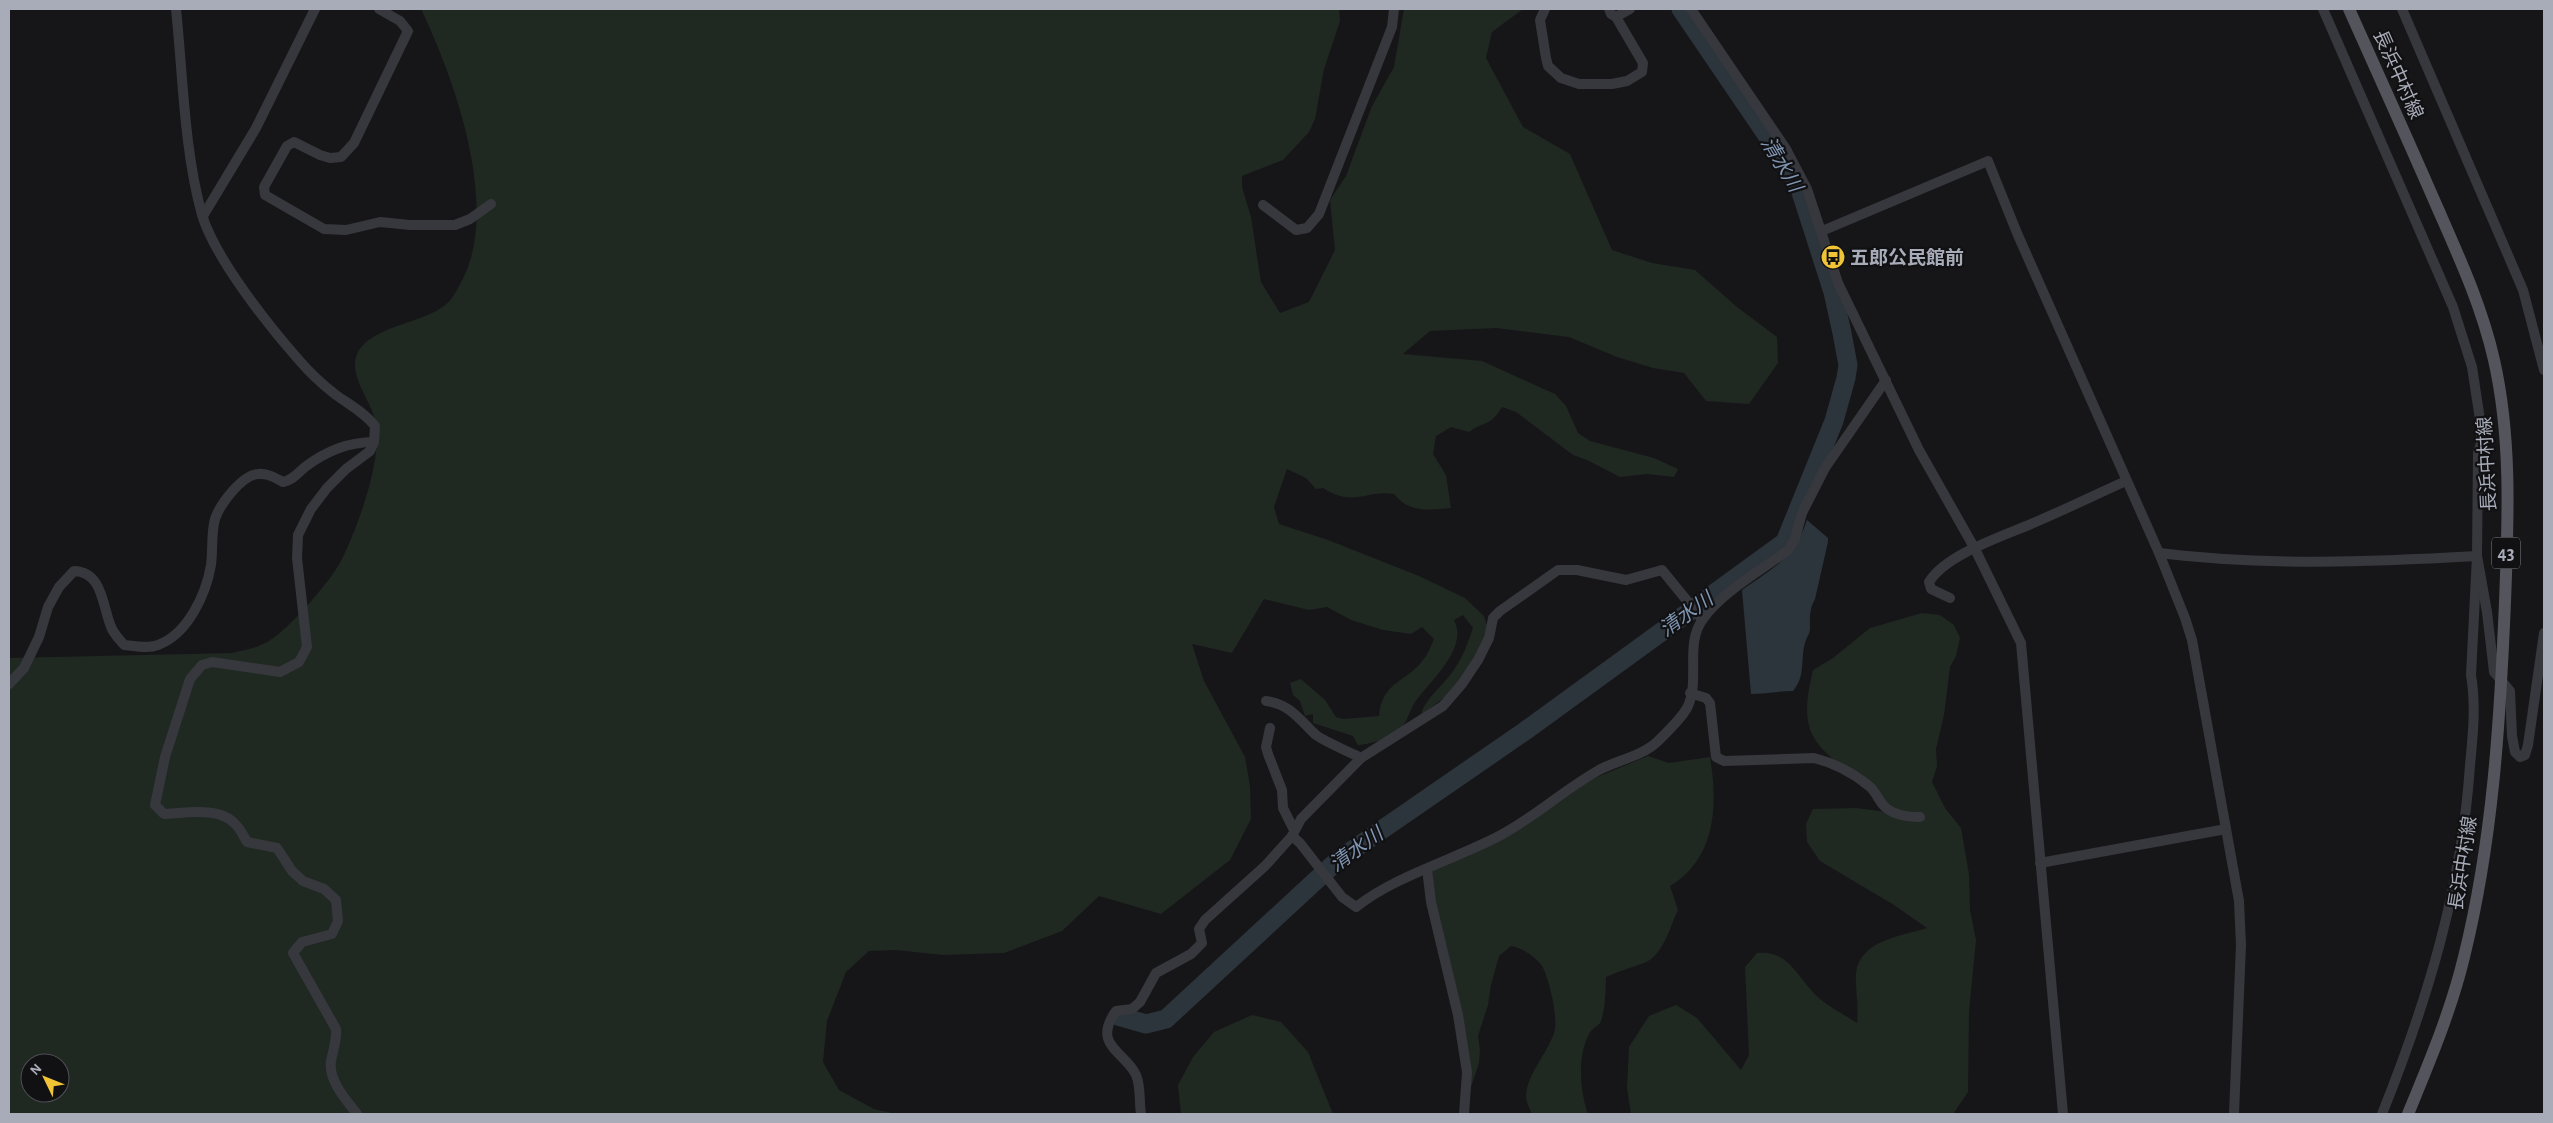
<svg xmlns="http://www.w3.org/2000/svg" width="2553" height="1123" font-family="'Alegreya Sans','Noto Sans JP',sans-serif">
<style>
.green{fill:#202822;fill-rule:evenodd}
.water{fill:#2c343c}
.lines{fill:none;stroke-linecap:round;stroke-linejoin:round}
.river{stroke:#2c343c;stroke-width:19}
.minor{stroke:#37383d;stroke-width:10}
.major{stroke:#53545c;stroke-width:12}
.labels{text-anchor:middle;stroke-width:4.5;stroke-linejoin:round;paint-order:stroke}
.shield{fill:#111113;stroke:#7b7e86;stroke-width:1}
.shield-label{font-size:18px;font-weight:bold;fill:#a8acb8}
.street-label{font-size:19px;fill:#a8acb8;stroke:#111113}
.poi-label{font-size:19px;font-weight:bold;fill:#a8acb8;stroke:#111113;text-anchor:start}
.water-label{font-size:20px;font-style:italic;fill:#8096b3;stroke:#111113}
</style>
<rect width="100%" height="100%" fill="#161618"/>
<g class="green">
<path d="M421 9H1339L1340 21 1324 69 1315 119 1309 132 1283 160 1242 176V187L1251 217 1261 282 1280 313 1309 302 1335 250 1330 200 1346 176 1372 106 1394 67 1404 9H1523L1492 32 1486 58 1523 127 1570 154 1612 250 1652 263 1695 270 1737 307 1777 337 1778 363 1749 404 1706 401 1684 373 1653 368 1617 357 1569 337 1496 328 1430 331 1403 354 1482 361 1555 394 1566 406 1578 433 1590 441 1654 458 1678 469 1674 477 1647 474 1620 477 1587 460 1573 455 1516 412 1502 407C1490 427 1484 421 1469 432L1451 427 1436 436 1433 454 1446 475 1451 508C1429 510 1409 513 1394 494 1366 489 1354 508 1323 488L1316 489 1306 478 1287 469 1274 507 1279 524 1328 540 1419 576 1465 598 1484 616 1487 626 1483 643 1469 670 1449 694 1421 715C1425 698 1444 685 1453 671 1463 657 1468 643 1473 628L1463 615 1454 620C1469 648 1430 681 1415 702 1410 710 1408 719 1403 726 1394 738 1371 744 1358 745L1353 736 1313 723V714L1305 716 1300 701 1293 695 1290 683 1301 679 1325 700 1336 717 1343 719 1379 716C1382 681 1406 683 1423 660 1428 654 1431 646 1434 639L1422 627 1411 634 1383 630 1351 620 1327 607 1309 610 1264 599 1232 653 1192 644 1204 681 1245 757 1250 786 1251 819 1230 860 1161 914 1099 896 1062 931 1004 953 943 955 896 950 869 951 846 972 827 1021 823 1062 839 1090 874 1109 896 1114H9V658L232 653C245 650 258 648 269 641 289 629 331 581 342 559 358 526 384 457 375 420 371 401 350 378 356 357 366 326 423 324 445 305 451 301 456 292 459 286 503 213 455 80 421 9ZM30 1063H60V1093H30Z"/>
<path d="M1922 613 1940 615 1954 625 1960 638 1956 656 1950 667 1944 715 1936 749 1937 766 1932 782 1945 808 1961 828 1969 874 1970 910 1976 940 1969 1012 1968 1092 1953 1114H1631L1627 1088 1629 1047 1649 1016 1676 1005 1697 1018 1741 1070 1749 1055 1745 967 1757 953C1790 949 1798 980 1820 999 1831 1008 1845 1015 1857 1023 1859 1007 1855 989 1856 973 1860 940 1902 936 1927 928L1894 905 1820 861 1807 842 1806 824 1813 809 1856 808 1888 812C1882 793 1875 791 1859 779 1811 744 1798 732 1813 670L1833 658 1870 628Z"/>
<path d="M1648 756 1669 763 1710 757C1718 805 1716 859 1670 886L1678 910C1670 927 1663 956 1644 963 1631 968 1619 971 1606 977 1606 989 1605 1014 1600 1023 1597 1027 1591 1029 1589 1034 1577 1057 1580 1091 1588 1114H1532C1530 1109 1526 1102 1526 1096 1527 1074 1547 1054 1554 1033 1559 1020 1549 978 1542 966 1535 956 1522 948 1511 946L1499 956 1491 985 1488 1005 1478 1036 1480 1050 1479 1063 1470 1090 1434 896 1432 870 1466 857 1506 835 1590 780Z"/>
<polygon points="1252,1015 1281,1022 1308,1052 1333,1114 1181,1114 1178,1085 1193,1057 1214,1032"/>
</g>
<path class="water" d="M1807 520 1828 538V542L1815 599C1809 610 1810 617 1810 629 1810 634 1806 638 1805 643 1800 661 1806 676 1793 691 1778 691 1766 694 1751 694L1742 590C1774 567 1794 559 1807 520Z"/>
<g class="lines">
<polyline class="river" points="1118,1016 1146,1024 1166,1019 1338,860 1525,731 1785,542 1834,421 1846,378 1848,365 1842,333 1833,292 1799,186 1781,156 1681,9"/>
<g class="minor">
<path d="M176 9C183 76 184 150 202 215 215 258 268 325 298 359 309 372 323 385 336 395 350 405 365 413 375 426L374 442 370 451 346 469 327 488 311 509 298 535 297 558 307 647 299 662 280 672 212 662 202 665 190 679 165 757 155 805 164 814C185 813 221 806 236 825 241 830 244 837 247 842L277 848 292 871 303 881 324 889 336 900 338 921 332 934 302 942 293 953 336 1029C337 1040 333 1050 331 1061 328 1080 346 1100 357 1114"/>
<polyline points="379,9 400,21 408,31 354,143 341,157 330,158 320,155 294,142 287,146 264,187 265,195 324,229 346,230 380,222 410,225 455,225 470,219 491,204"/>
<polyline points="1545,9 1540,20 1546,58 1548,66 1561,78 1579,84 1612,84 1627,81 1642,72 1643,63 1616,17 1611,14 1609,9"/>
<polyline points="1691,9 1786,149 1807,189 1838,283 1919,450 1975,549 2021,643 2063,1114"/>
<path d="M2323 9 2453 307 2472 367 2481 426V443L2478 453 2477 556 2471 675C2476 705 2473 735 2470 765 2462 887 2427 1002 2382 1114"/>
<polyline points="2402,9 2523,290 2544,370"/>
<polyline points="1616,17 1630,9"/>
<polyline points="1263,205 1296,230 1307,228 1319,214 1392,27 1394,9"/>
<polyline points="203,216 256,128 315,9"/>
<polyline points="1822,231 1988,161 2017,233 2159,553 2185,618 2192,640 2239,901 2241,945 2234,1114"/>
<path d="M2159 553C2264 566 2371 562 2477 556L2487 612 2494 672 2510 691 2512 736 2515 752 2520 757 2525 755 2528 745 2544 633"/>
<path d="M1950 598 1931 589 1929 582C1947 553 2007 535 2038 521 2068 508 2097 494 2126 481"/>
<path d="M9 684 24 668 39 637 48 607 59 587 74 571C104 572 102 608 112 629 115 635 120 640 124 645 135 646 148 649 158 645 188 634 206 594 211 565 213 550 211 533 215 519 220 504 242 475 258 474 268 473 275 478 283 482 293 480 298 473 305 467 326 451 348 442 374 442"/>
<path d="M1690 693 1706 698 1710 703 1716 757 1724 761 1814 758C1834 763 1853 773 1869 786 1876 792 1878 799 1883 805 1892 815 1907 817 1920 817"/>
<path d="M1266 701C1290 704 1300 720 1316 735 1320 739 1353 754 1361 758"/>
<polyline points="1270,728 1266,747 1268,754 1282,790 1283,808 1294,830"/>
<path d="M1292 836 1300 843 1342 897 1356 907C1397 875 1454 860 1501 835 1536 816 1565 789 1599 770 1618 760 1642 756 1657 742 1666 733 1681 719 1687 708 1701 681 1684 644 1703 619 1722 592 1762 570 1788 550L1795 539 1802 513 1825 468 1886 380"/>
<polyline points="2040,863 2226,829"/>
<polyline points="1427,869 1431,902 1458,1015 1467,1072 1464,1114"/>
<path d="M1141 1114C1139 1102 1141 1086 1136 1075 1126 1052 1091 1046 1116 1011L1132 1009 1140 1002 1156 973 1191 954 1202 943 1199 929 1205 920 1265 866 1292 836 1301 819 1361 758 1443 706 1462 684 1478 660 1489 638 1493 618 1500 611 1558 570H1577L1626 580 1662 570 1702 619"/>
</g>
<path class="major" d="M2349 9C2379 76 2409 142 2438 209 2460 259 2482 307 2494 360 2512 439 2508 522 2505 602 2500 721 2493 840 2464 957 2451 1011 2429 1063 2408 1114"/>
</g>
<defs>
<symbol id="bus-disc" viewBox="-11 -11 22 22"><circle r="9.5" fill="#f0c436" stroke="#111113"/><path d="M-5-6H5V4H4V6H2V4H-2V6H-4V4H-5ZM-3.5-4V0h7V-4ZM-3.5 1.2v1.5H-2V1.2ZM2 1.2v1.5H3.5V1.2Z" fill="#111"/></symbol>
</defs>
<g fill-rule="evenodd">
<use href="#bus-disc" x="1819" y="243" width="28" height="28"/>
</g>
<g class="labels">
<rect class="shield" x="2492" y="537.5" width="28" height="31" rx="4"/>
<g class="shield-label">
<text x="2506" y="559">43</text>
</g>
<g class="street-label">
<text transform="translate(2399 74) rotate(66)" y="7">長浜中村線</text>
<text transform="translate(2486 464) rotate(-93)" y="7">長浜中村線</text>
<text transform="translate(2462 863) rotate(-81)" y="7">長浜中村線</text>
</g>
<g class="poi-label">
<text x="1850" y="264">五郎公民館前</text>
</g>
<g class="water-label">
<text transform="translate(1782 164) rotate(59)" y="7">清水川</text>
<text transform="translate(1686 614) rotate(-36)" y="7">清水川</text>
<text transform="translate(1356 849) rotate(-36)" y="7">清水川</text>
</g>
</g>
<rect width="2553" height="1123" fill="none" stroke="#a8acb8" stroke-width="20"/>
<g transform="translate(45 1078) rotate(313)"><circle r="24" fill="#111113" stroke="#4d4f55"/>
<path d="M0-4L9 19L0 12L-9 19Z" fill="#f0c436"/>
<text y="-8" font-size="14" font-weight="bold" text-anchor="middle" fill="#a8acb8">N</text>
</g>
</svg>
